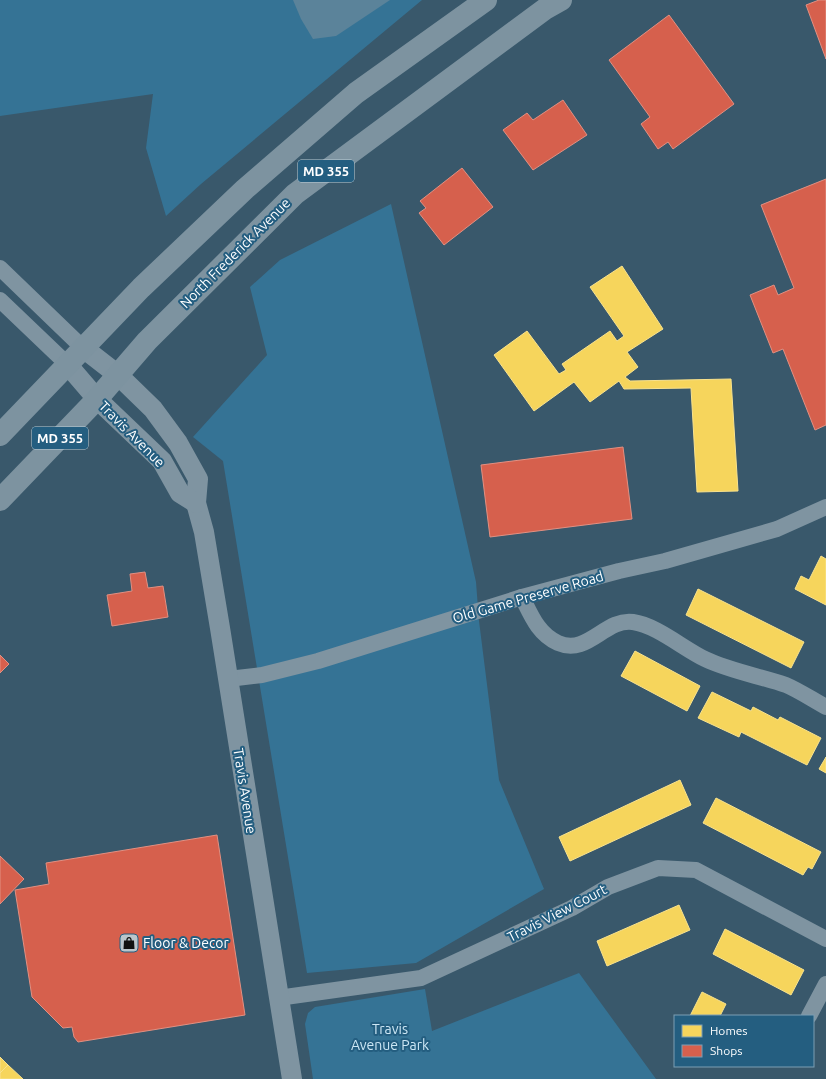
<svg xmlns="http://www.w3.org/2000/svg" width="826" height="1079" font-family="Ubuntu,sans-serif">
<style>
.green{fill:#357395}
.water{fill:#5b839a}
.homes{fill:#f6d55c;stroke:#f9e28d}
.shops{fill:#d6604d;stroke:#e29082}
.lines{fill:none;stroke-linecap:round;stroke-linejoin:round}
.minor{stroke:#7f94a1;stroke-width:16}
.tertiary{stroke:#7f94a1;stroke-width:20}
.primary{stroke:#7d93a0;stroke-width:22}
.labels{text-anchor:middle;stroke-width:4;stroke-linejoin:round;paint-order:stroke}
.shield{fill:#245e80;stroke:#bdcfd9;stroke-width:1}
.shield-label{font-size:13px;font-weight:bold;fill:#fff}
.street-label{font-size:14px;fill:#fff;stroke:#245e80}
.poi-label{font-size:14px;fill:#fff;stroke:#245e80;text-anchor:start}
.park-label{font-size:14px;fill:#cde7f5;stroke:#245e80}
</style>
<rect width="100%" height="100%" fill="#39586b"/>
<g class="green">
<polygon points="0,0 422,0 201,184 166,216 146,148 153,94 0,116"/>
<polygon points="391,204 476,582 479,621 499,780 544,889 416,963 307,973 223,461 193,437 267,355 250,287 280,260"/>
<polygon points="579,973 656,1079 313,1079 305,1024 308,1013 315,1007 425,989 432,1031"/>
</g>
<polygon class="water" points="293,0 390,0 336,36 313,39 301,19"/>
<g class="homes">
<polygon points="622,266 663,329 627,352 638,367 625,377 630,381 731,379 738,491 697,492 691,388 624,389 619,381 590,402 574,382 534,411 494,355 527,331 559,374 566,370 562,364 610,331 617,341 624,336 590,287"/>
<polygon points="821,556 826,559 826,605 795,589 801,576 809,580"/>
<polygon points="698,589 804,642 791,668 686,615"/>
<polygon points="635,651 700,686 687,711 621,676"/>
<polygon points="712,692 751,711 753,707 778,720 780,717 821,738 807,765 741,732 739,737 698,718"/>
<polygon points="826,757 826,773 819,769"/>
<polygon points="680,780 691,805 570,861 559,837"/>
<polygon points="716,798 821,852 812,869 808,867 803,875 703,823"/>
<polygon points="679,905 690,930 607,966 597,941"/>
<polygon points="725,929 804,970 791,995 713,954"/>
<polygon points="702,992 726,1004 720,1016 690,1016"/>
<polygon points="0,1057 8,1065 0,1073"/>
<polygon points="8,1065 23,1079 0,1079 0,1073"/>
</g>
<g class="shops">
<polygon points="819,0 826,0 826,59 806,5"/>
<polygon points="669,15 734,104 673,149 668,142 658,149 641,124 650,117 609,60"/>
<polygon points="563,100 587,135 533,170 503,130 527,113 533,120"/>
<polygon points="462,168 493,207 444,245 419,213 426,208 420,201"/>
<polygon points="826,179 826,425 815,430 783,349 773,353 750,295 774,285 778,295 794,288 761,205"/>
<polygon points="623,447 632,519 490,537 481,465"/>
<polygon points="145,572 148,588 163,586 168,617 112,626 107,595 132,591 130,574"/>
<polygon points="0,655 9,664 0,673"/>
<polygon points="217,835 245,1015 78,1042 74,1037 72,1027 63,1028 32,997 15,890 49,884 46,863"/>
<polygon points="0,856 24,879 0,904"/>
</g>
<g class="lines">
<g class="minor">
<polyline points="0,268 82,347"/>
<polyline points="0,300 67,364"/>
<path d="M522 597C531 615 538 634 558 643 588 656 605 618 633 622 656 625 684 649 705 659 730 671 760 676 786 685 800 691 813 700 826 707"/>
<polyline points="228,679 262,675 318,661 522,597 619,571 665,561 777,529 826,507"/>
<polyline points="278,998 421,978 572,908 608,887 658,868 696,870 826,939"/>
<polyline points="809,1016 826,984"/>
</g>
<g class="tertiary">
<polyline points="82,347 118,375 153,409 178,443 198,479 196,503 204,532 220,628 292,1079"/>
<polyline points="67,364 97,399 162,461 180,493 196,503"/>
</g>
<g class="primary">
<polyline points="0,435 141,288 245,189 356,93 486,0"/>
<polyline points="0,500 97,399 147,341 295,194 545,9 561,0"/>
</g>
</g>
<defs>
<symbol id="shop-square" viewBox="-11 -11 22 22"><rect x="-9" y="-9" width="18" height="18" rx="4" fill="#bac5cb" stroke="#245e80"/><path d="M-5-2.5h2.3a2.7 3.5 0 0 1 5.4 0H5L5.5 6h-11ZM-1.5-2.5h3a1.5 2.3 0 0 0-3 0Z" fill="#111"/></symbol>
</defs>
<g fill-rule="evenodd">
<use href="#shop-square" x="118" y="932" width="22" height="22"/>
</g>
<g class="labels">
<g class="shield">
<rect x="298" y="160" width="56" height="22" rx="3"/>
<rect x="32" y="427" width="56" height="22" rx="3"/>
</g>
<g class="shield-label">
<text x="326" y="176">MD 355</text>
<text x="60" y="443">MD 355</text>
</g>
<g class="street-label">
<text transform="translate(235 253) rotate(-45)" y="5">North Frederick Avenue</text>
<text transform="translate(132 434) rotate(45)" y="5">Travis Avenue</text>
<text transform="translate(528 597) rotate(-16)" y="5">Old Game Preserve Road</text>
<text transform="translate(245 791) rotate(81)" y="5">Travis Avenue</text>
<text transform="translate(557 913) rotate(-27)" y="5">Travis View Court</text>
</g>
<g class="poi-label">
<text x="143" y="948">Floor &amp; Decor</text>
</g>
<g class="park-label">
<text x="390" y="1034">Travis<tspan x="390" dy="16">Avenue Park</tspan></text>
</g>
</g>
<rect x="674" y="1015" width="140" height="52" fill="#245e80" stroke="#7c9eb3"/>
<rect x="682" y="1025" width="20" height="12" fill="#f6d55c" stroke="#7c9eb3"/>
<text x="710" y="1035" font-size="12" fill="#ffffff">Homes</text>
<rect x="682" y="1045" width="20" height="12" fill="#d6604d" stroke="#7c9eb3"/>
<text x="710" y="1055" font-size="12" fill="#ffffff">Shops</text>
</svg>
